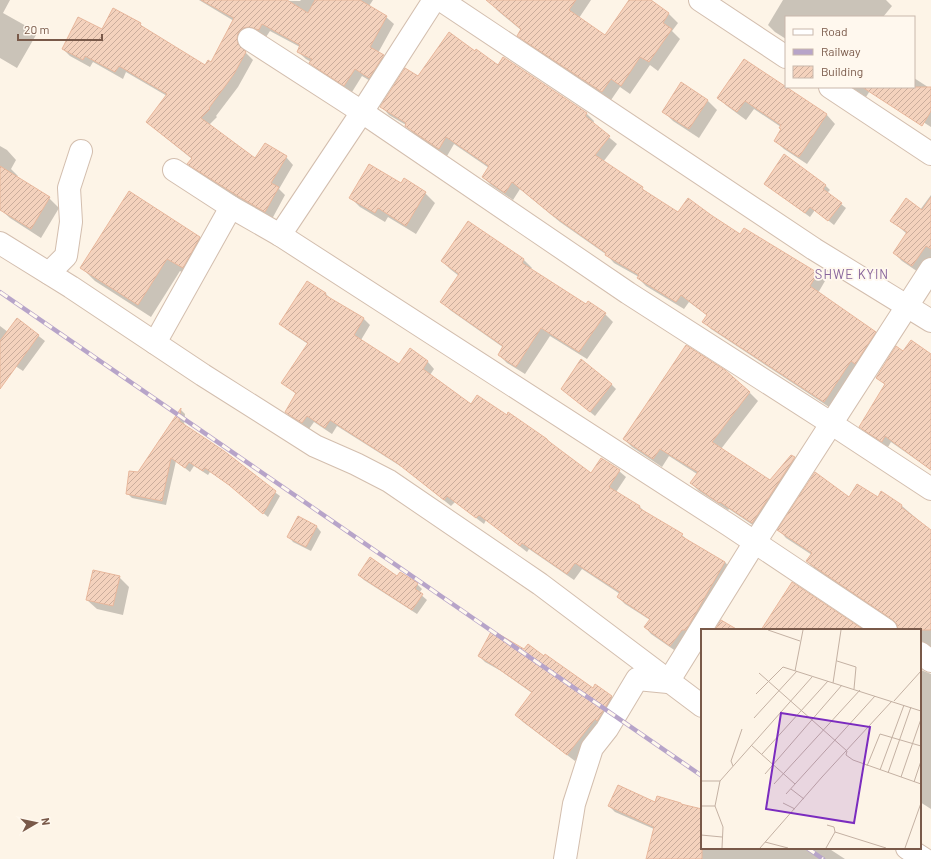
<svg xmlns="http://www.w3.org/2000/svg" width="931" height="859" font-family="Barlow,sans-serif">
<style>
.shadow{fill:#0003}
.building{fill:url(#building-hatch);stroke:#e8b79c}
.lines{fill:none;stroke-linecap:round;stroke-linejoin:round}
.minor-casing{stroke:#d3beae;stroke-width:24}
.minor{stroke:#fff;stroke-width:22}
.rail-casing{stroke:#b7a4c9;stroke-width:4.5}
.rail{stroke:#fff8ee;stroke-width:3;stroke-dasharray:9;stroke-linecap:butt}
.labels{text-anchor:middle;stroke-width:3.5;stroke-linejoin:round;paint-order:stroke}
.quarter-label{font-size:13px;letter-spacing:1px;fill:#88659c;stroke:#fff8ee}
.inset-road{fill:none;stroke:#c4b1a3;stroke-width:1}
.view{fill:#7b2cbf;fill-opacity:0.15;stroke:#7b2cbf;stroke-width:2}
.inset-edge{fill:none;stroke:#795949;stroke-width:2}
</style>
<defs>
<pattern id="building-hatch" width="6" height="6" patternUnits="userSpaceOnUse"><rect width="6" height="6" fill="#f4d2bd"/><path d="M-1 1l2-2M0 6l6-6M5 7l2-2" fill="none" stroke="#caad9c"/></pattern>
</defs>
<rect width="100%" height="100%" fill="#fdf4e7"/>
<g class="shadow">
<polygon points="0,0 10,0 3,13 28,27 36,35 17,68 0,58"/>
<polygon points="199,0 300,1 301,0 373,0 369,6 386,17 394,24 378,53 390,63 377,85 362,76 352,92 318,70 310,63 311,62 306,59 298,52 300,47 270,31 266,37 244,47 245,52 253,60 238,87 216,116 217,117 209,125 255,160 286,157 293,165 279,189 285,195 272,219 246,203 196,171 189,164 192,159 155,129 147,122 167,96 126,72 123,79 93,62 90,67 70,56 63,49 102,31 140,24 147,31 205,66 211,63 234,21"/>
<polygon points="491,0 591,0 579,18 606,36 631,0 649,0 669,14 678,23 672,31 680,39 658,71 650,65 630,94 620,87 611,100 527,44 518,35 521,30 498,11 490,2"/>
<polygon points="783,0 886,0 892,6 883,17 786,17 786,39 775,32 768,25"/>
<polygon points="476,52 498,66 503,58 587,114 594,121 593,124 617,144 603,162 679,214 740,235 817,274 825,281 818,293 875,333 883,340 832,409 711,329 704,322 708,316 689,302 684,309 646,286 638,278 639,277 614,263 607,255 560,222 520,189 513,200 491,185 483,177 489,168 454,144 447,156 413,133 406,125 389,115 382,107 418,77"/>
<polygon points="744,61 827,115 835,124 807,164 784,149 775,141 782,129 781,127 754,109 746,120 727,106 718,98"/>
<polygon points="914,78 931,89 931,127 871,89 866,97 851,87 914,87"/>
<polygon points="708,101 717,110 699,138 673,121 664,112"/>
<polygon points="0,146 7,150 16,160 11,169 18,176 16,178 49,198 59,208 41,238 10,218 0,209"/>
<polygon points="765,184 825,185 830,190 827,193 846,208 834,225 815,210 810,217"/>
<polygon points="401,185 425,193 435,203 416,234 388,217 385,222 360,207 351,198"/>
<polygon points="931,195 931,268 924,276 902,261 894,253 907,234 892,221 920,210"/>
<polygon points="468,222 524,260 532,268 531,269 586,305 605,314 613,322 587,359 550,336 525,374 507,363 499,355 504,348 450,310 442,301 459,276 450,269 442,261"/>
<polygon points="200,237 213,251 196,280 180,271 151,317 95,281 82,268"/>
<polygon points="308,282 326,294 332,300 363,318 370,325 361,340 399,365 410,350 428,362 434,369 430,375 472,405 507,416 547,439 553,445 591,474 619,471 626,477 616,492 640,507 646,513 682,535 688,541 725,562 731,569 677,652 651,634 645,627 650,620 625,604 618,597 620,594 582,569 574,580 529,549 527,552 486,520 484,524 455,502 451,506 405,469 337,426 332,434 314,422 309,429 292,418 286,412 296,394 283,383 308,344 287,330 280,323"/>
<polygon points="17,319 45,341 23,371 0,356 0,326 8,332"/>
<polygon points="904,352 931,355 931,470 891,442 888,447 866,433 860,427 886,385 877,378"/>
<polygon points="611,384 616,389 595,416 567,393"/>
<polygon points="750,393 758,401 721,449 770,482 794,458 802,466 760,530 729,509 728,510 699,491 691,483 697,474 669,456 662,467 632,447 624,439"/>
<polygon points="181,410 185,414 184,426 280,496 268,517 235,489 210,472 208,475 194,466 190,472 176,461 166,505 132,498 127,493 138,473"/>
<polygon points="882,492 902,506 931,531 931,647 920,640 920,630 904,630 815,569 807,561 812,555 786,538 779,530 849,498 878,498"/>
<polygon points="299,517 317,527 321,532 311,551 293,542 289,537"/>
<polygon points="359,575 397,578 417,584 422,589 419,593 427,600 417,614 364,580"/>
<polygon points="119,577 129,587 123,615 97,609 87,600"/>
<polygon points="479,656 593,689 596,686 612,697 618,703 575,761 523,722 517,715 532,693 501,671 485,662"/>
<polygon points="921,670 931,674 931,809 920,802 920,673"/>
<polygon points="658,797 702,810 702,848 828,848 845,859 647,859 654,829 615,812 609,806 656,804"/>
</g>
<g class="building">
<polygon points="201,0 287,0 308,13 315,0 360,0 387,16 370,47 384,55 369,78 355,69 344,86 309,63 312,59 297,52 300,45 262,24 259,30 249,27 243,28 238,33 237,39 238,44 246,52 234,74 209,108 210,109 201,118 255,158 265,143 287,156 271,183 279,187 265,212 238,196 187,164 192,158 146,122 167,94 119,66 115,72 85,56 83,60 62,49 78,17 102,29 113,8 141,23 140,25 205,65 208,60 211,62 234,18"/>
<polygon points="486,0 576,0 569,10 605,35 629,0 651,0 669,13 663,23 672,29 649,62 640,57 621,86 611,79 602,92 517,36 521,29"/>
<polygon points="449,32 475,51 476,49 498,65 503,57 587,113 585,116 610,136 595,155 643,187 642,189 678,212 688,198 711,215 740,234 744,228 818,273 810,286 876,332 855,364 851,361 824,402 702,322 707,315 681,295 676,302 637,278 639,275 605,255 606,253 551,214 512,182 505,193 482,177 489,166 446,137 439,149 405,126 406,123 380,107 405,68 418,76"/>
<polygon points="744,59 827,114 799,157 774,141 781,129 779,128 781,125 745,101 737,112 717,98"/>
<polygon points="681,82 708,100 689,129 662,112"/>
<polygon points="862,87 931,87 931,111 922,126"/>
<polygon points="784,154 826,185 823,189 842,203 828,221 810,207 805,213 764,184"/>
<polygon points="369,164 401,183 404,178 426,192 406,226 378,208 375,213 349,198"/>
<polygon points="0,166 50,197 31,229 0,210"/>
<polygon points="129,191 200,237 183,268 167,259 138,305 80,268"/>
<polygon points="931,197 931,249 926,246 912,266 893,253 907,232 890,221 906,198 922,210"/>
<polygon points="468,221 524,259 522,263 586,304 588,301 606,313 579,352 541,328 516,367 498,355 503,346 440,302 459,274 441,261"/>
<polygon points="307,281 326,293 325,295 364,318 354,335 399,364 410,348 428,361 423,369 471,404 477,395 507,415 508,412 547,439 547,440 591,473 601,458 620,470 609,487 640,506 639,508 683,534 681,536 725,562 686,630 682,630 670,646 644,627 650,619 617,597 620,592 575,563 567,574 522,543 520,546 479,515 476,518 447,496 444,500 397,463 330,420 325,428 307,416 302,423 285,412 296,393 281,383 308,343 279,324"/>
<polygon points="17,318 39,335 0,389 0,341"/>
<polygon points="911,340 931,354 931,470 885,436 882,442 859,427 885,384 876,378 896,346 903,351"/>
<polygon points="686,345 725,370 750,392 712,442 770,480 791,455 795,457 752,523 720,502 719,503 690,483 698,472 660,449 653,459 623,439"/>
<polygon points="581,359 612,384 590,412 561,389"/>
<polygon points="181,408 179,421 224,451 276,491 263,514 229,485 205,468 203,471 189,462 185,468 171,458 162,501 126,494 129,471 138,472"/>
<polygon points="815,472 849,497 857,484 878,497 881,491 902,505 901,507 931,530 931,630 898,630 897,624 893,620 806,561 812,553 777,530"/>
<polygon points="298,516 317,526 306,547 287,537"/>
<polygon points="370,557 397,576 400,572 418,583 415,589 423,594 412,610 358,575"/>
<polygon points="93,570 120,576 113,606 86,600"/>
<polygon points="792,582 864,630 761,630"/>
<polygon points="721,620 738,630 715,630"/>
<polygon points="492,630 524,649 528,644 544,656 545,654 593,688 595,684 612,696 597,721 595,719 567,755 515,715 532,692 493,665 478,656"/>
<polygon points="618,785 655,802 657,796 681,803 681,804 702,809 702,859 646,859 654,827 608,806"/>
</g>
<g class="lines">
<defs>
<g id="minor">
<polyline points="441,0 814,249 931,321"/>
<polyline points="700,0 786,57"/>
<polyline points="249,39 362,112 628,293 832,424 931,489"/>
<polyline points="830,87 931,154"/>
<polyline points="174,170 231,207 280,235 729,525 886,630"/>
<polyline points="280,235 362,112 434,0"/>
<polyline points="0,243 71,287 203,375 315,446 356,464 389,481 540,584 702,706"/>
<polyline points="49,273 66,256 71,222 69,188 81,151"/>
<polyline points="155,343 231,207"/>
<polyline points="920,653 931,661"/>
<polyline points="907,848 924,859"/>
<polyline points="565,859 574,804 592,748 607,729 637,679 668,682 755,542 931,269"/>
</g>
</defs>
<use href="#minor" class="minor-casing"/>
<use href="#minor" class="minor"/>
<defs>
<g id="rail">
<polyline points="0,292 702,776"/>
<polyline points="807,848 823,859"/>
</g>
</defs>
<use href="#rail" class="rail-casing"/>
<use href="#rail" class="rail"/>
</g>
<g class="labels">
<g class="quarter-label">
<text x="852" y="279">SHWE KYIN</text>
</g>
</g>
<g transform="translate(701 629)">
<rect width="220" height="220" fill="#fdf4e7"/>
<path class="inset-road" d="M67 1 99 12M136 32 155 38 153 60M94 42 102 1M58 44 146 122 145 126 152 131 220 155M132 54 140 1M55 65 82 38 220 82M193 72 220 42M53 89 96 42M50 116 94 155M61 125 127 52M32 137 30 132 41 100M166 137 179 105 220 117M179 141 203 76M187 144 210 78M64 145 141 56M200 148 220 90M0 152H19M213 153 220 132M73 155 159 61M90 160 103 170M85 165 174 67M82 174 94 180M0 177H14M126 196 133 198 134 203M0 206 21 208M64 213 87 219M21 219 22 198 14 177 19 152 111 48M59 219 121 148 191 72M125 219 134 203 185 219M204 219 220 174"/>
<path class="view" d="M80 84 169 98 153 194 65 180Z"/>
<rect width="220" height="220" class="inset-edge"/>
</g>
<rect x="785" y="16" width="130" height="72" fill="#fff8ee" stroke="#c9b8ac"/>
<rect x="793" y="29" width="20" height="6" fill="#ffffff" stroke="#c9b8ac"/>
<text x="821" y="36" font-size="12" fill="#795949">Road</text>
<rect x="793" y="49" width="20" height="6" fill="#b7a4c9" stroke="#c9b8ac"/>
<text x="821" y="56" font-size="12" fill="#795949">Railway</text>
<rect x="793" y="66" width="20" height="12" fill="url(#building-hatch)" stroke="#c9b8ac"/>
<text x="821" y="76" font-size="12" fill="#795949">Building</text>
<g transform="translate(36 823) rotate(81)" stroke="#fff8ee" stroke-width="3" paint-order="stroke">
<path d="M0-3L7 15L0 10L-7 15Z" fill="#795949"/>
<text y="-6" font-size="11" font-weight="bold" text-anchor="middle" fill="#795949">N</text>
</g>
<path d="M18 34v6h84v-6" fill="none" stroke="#795949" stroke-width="2"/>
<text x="24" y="34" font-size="12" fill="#795949" stroke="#fff8ee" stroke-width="3" paint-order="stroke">20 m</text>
</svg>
